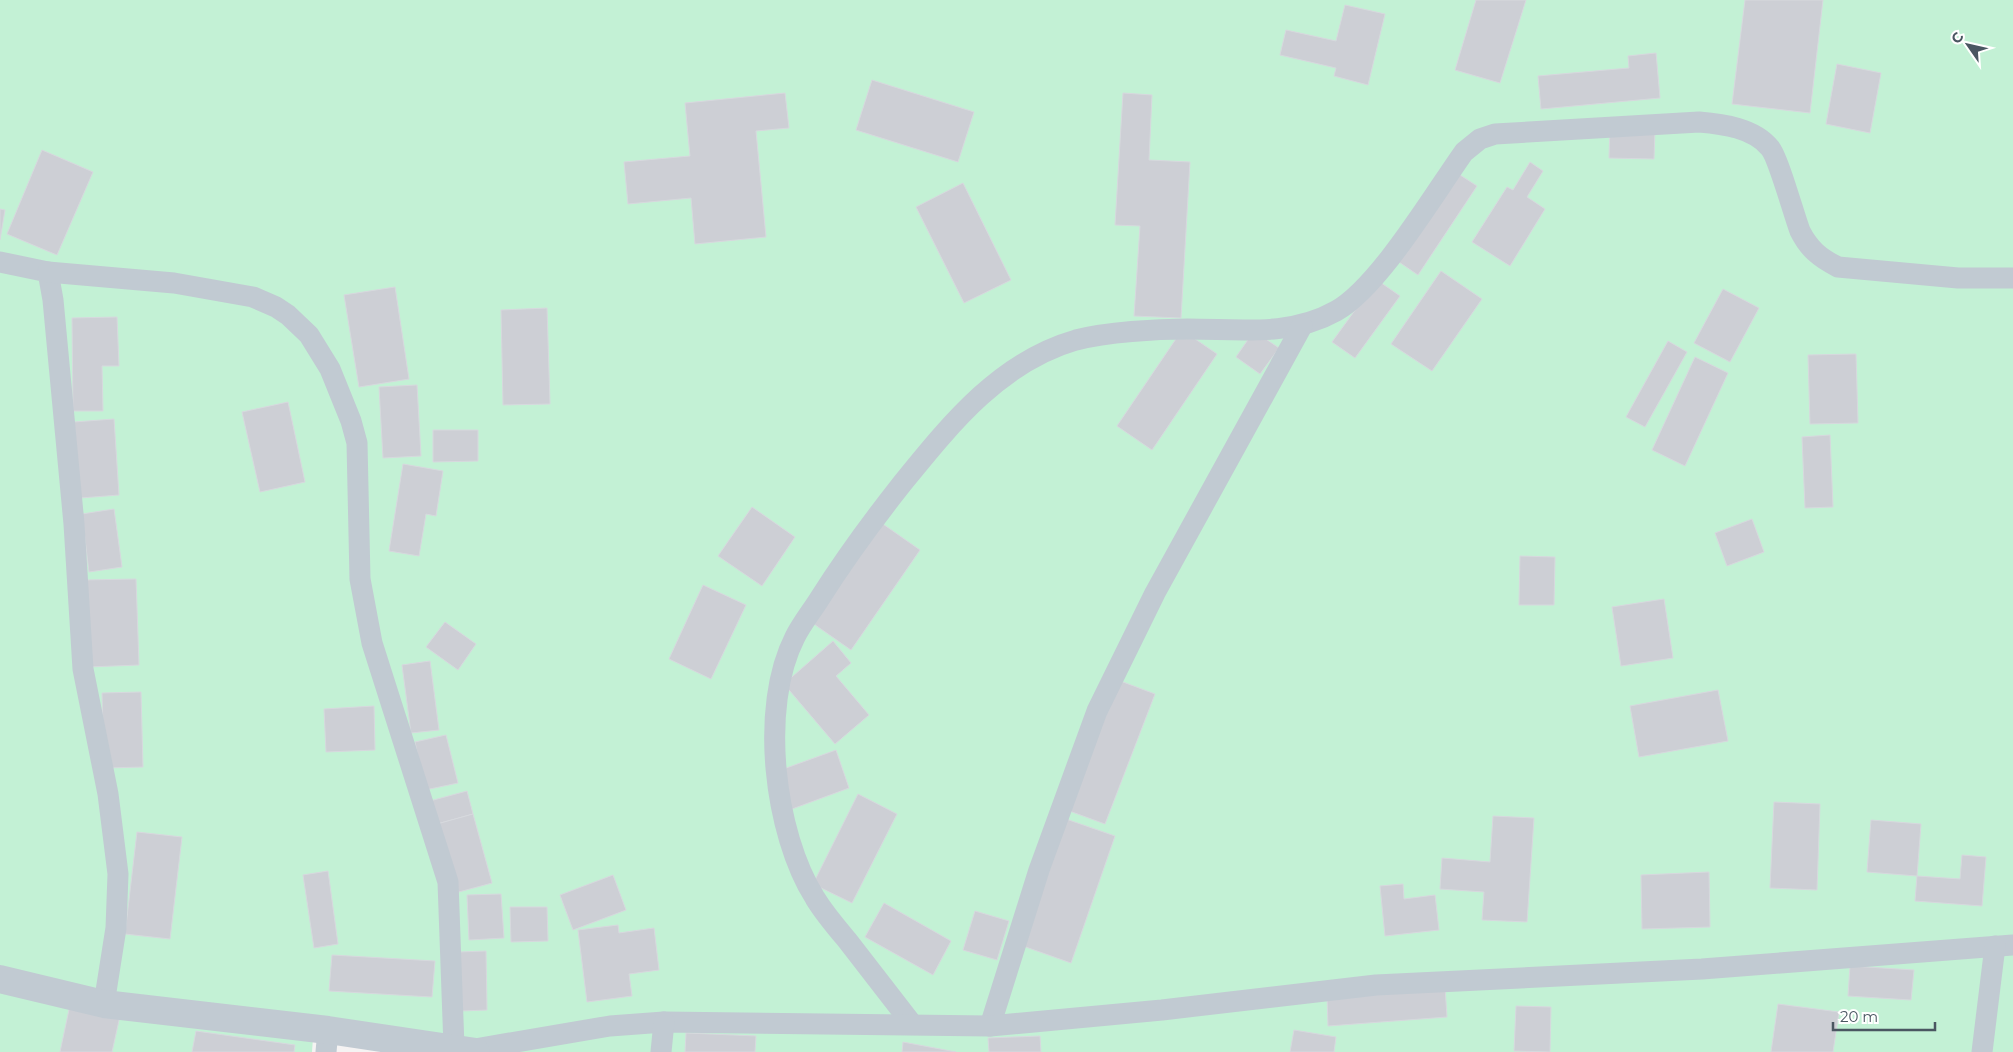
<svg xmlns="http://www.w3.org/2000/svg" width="2013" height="1052" font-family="Montserrat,sans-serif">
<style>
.green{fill:#c3f1d5}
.building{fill:#cdcfd5;stroke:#d7d9de}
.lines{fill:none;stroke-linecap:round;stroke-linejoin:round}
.lane{stroke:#c1cad2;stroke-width:21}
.street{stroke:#c1cad2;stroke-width:28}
</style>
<rect width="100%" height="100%" fill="#f5f3f3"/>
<polygon class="green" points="0,0 2013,0 2013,1052 459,1052 314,1023 312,1052 0,1052"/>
<g class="building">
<polygon points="1476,0 1526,0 1500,83 1455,70"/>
<polygon points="1745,0 1823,0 1810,113 1732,104"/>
<polygon points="1345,5 1385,14 1368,85 1334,76 1336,68 1280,55 1286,30 1336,41"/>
<polygon points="1656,53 1660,98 1541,109 1538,76 1629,68 1628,56"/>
<polygon points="1837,64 1881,73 1870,133 1826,124"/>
<polygon points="872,80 974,112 958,162 856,130"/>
<polygon points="785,93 789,128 756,131 766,237 695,244 691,198 628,204 624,162 690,156 685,103"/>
<polygon points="1123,93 1152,95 1149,160 1190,162 1181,318 1134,316 1140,226 1115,225"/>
<polygon points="1610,127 1655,128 1654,159 1609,158"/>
<polygon points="42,150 93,172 57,255 7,234"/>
<polygon points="1530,162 1543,171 1527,197 1545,209 1510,266 1472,242 1507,187 1513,190"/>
<polygon points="1457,173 1477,186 1418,275 1399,262"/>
<polygon points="963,183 1011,280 964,303 916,207"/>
<polygon points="0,209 5,210 0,240"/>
<polygon points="1441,271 1482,299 1432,371 1391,344"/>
<polygon points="1377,280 1400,296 1355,358 1332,342"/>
<polygon points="395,287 409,379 359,387 344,295"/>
<polygon points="1723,289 1759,308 1730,362 1694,343"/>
<polygon points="547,308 550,404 503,405 501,310"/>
<polygon points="117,317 119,366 102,366 103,411 73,411 72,318"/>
<polygon points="1182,330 1217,354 1152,450 1117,426"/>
<polygon points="1254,331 1279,348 1260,374 1236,357"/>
<polygon points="1668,341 1687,352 1645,427 1626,417"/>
<polygon points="1856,354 1858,423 1810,424 1808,355"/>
<polygon points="1695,357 1728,373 1685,466 1652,450"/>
<polygon points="417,385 421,456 383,458 379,387"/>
<polygon points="288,402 305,482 260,492 242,412"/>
<polygon points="114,419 119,495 80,498 74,422"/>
<polygon points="433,430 478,430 478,461 433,462"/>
<polygon points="1830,435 1833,507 1805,508 1802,437"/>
<polygon points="403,464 443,471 436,516 426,514 419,556 389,551"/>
<polygon points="752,507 795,537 762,586 718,556"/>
<polygon points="114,509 122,567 89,572 82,514"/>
<polygon points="1752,519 1764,552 1727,566 1715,533"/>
<polygon points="880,522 920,550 851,650 811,622"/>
<polygon points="1520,556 1555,557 1554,605 1519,605"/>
<polygon points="136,579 139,665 87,667 85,580"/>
<polygon points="703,585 746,605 711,679 669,659"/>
<polygon points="1664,599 1673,658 1621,666 1612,607"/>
<polygon points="445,622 476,644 458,670 426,647"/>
<polygon points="833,641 851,663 836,676 869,715 835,744 784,684"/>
<polygon points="430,661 439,730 411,733 402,665"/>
<polygon points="1115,679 1155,694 1105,824 1064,809"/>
<polygon points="1718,690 1728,741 1639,757 1630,706"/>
<polygon points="141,692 143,767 104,768 102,693"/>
<polygon points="374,706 375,750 326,752 324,709"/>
<polygon points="446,735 458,783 425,790 415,742"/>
<polygon points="836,750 849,788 792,809 778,771"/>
<polygon points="467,791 473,814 437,824 430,801"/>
<polygon points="858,794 897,814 852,903 813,884"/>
<polygon points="1774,802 1820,804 1817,890 1770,888"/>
<polygon points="473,814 492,883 455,893 437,824"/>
<polygon points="1493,816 1534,818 1527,922 1482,920 1484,892 1440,889 1442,858 1490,862"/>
<polygon points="1066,819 1115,836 1071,963 1023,946"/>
<polygon points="1871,820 1921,824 1917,876 1867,872"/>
<polygon points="137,832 182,837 170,939 125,934"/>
<polygon points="1962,855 1986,857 1982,906 1915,901 1917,876 1960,879"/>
<polygon points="328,871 338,944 314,948 303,875"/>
<polygon points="1709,872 1710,927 1642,929 1641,875"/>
<polygon points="613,875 626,910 573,930 560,895"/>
<polygon points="1403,884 1404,899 1435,895 1439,930 1385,936 1380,886"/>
<polygon points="501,894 504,938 469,940 467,895"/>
<polygon points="884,903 951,941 933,975 865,937"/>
<polygon points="510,907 547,907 548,941 511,942"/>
<polygon points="975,911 1009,921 997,960 963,950"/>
<polygon points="618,925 619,933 654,928 659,970 629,974 632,996 587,1002 578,930"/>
<polygon points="486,951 487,1010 460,1011 459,952"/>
<polygon points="332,955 435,961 432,997 329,991"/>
<polygon points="1850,966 1914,970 1911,1000 1848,996"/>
<polygon points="1445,987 1447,1017 1328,1026 1327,996"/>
<polygon points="1778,1004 1839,1012 1833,1052 1771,1052"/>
<polygon points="70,1005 120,1016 112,1052 60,1052"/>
<polygon points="1516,1006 1551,1007 1550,1052 1514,1051"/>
<polygon points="1294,1030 1336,1037 1334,1052 1290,1052"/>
<polygon points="196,1031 295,1045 294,1052 192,1052"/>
<polygon points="686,1033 756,1036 755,1052 685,1052"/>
<polygon points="1040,1036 1041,1052 989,1052 988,1038"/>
<polygon points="903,1042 956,1052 902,1052"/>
</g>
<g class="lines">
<g class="lane">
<polyline points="0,262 48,272 53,300 74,524 83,669 108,794 118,874 116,928 104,1004"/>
<polyline points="48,272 174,283 253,297 276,307 288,315 309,335 330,369 351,421 357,443 360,579 372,643 448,882 454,1047"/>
<path d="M912 1024C890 996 869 968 847 940 836 927 824 913 815 898 774 833 759 707 795 637 802 623 812 611 820 598 846 557 871 523 901 485 949 426 999 362 1076 340 1107 332 1156 329 1188 329 1239 329 1290 337 1336 311 1379 287 1434 194 1464 152L1480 139 1495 134 1699 122C1723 124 1754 128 1770 148 1778 157 1794 215 1800 231 1809 249 1820 258 1838 267L1958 278H2013"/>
<polyline points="990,1026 1039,870 1097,711 1155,593 1302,326"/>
<polyline points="469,1050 610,1026 664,1022 990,1026 1162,1010 1376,985 1702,969 2013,945"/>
<polyline points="326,1052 328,1030"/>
<polyline points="661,1052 664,1022"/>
<polyline points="1982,1052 1995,946"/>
</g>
<polyline class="street" points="0,979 104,1004 328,1030 476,1052"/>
</g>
<g transform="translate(1968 45) rotate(304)" stroke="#ffffff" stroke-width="4" paint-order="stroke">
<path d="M0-4L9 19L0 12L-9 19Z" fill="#4a5661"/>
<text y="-8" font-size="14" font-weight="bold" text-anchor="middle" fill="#4a5661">С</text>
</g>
<path d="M1833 1022v8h102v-8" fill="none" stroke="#4a5661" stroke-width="2.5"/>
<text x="1840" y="1022" font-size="15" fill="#4a5661" stroke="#ffffff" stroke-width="4" paint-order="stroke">20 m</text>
</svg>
